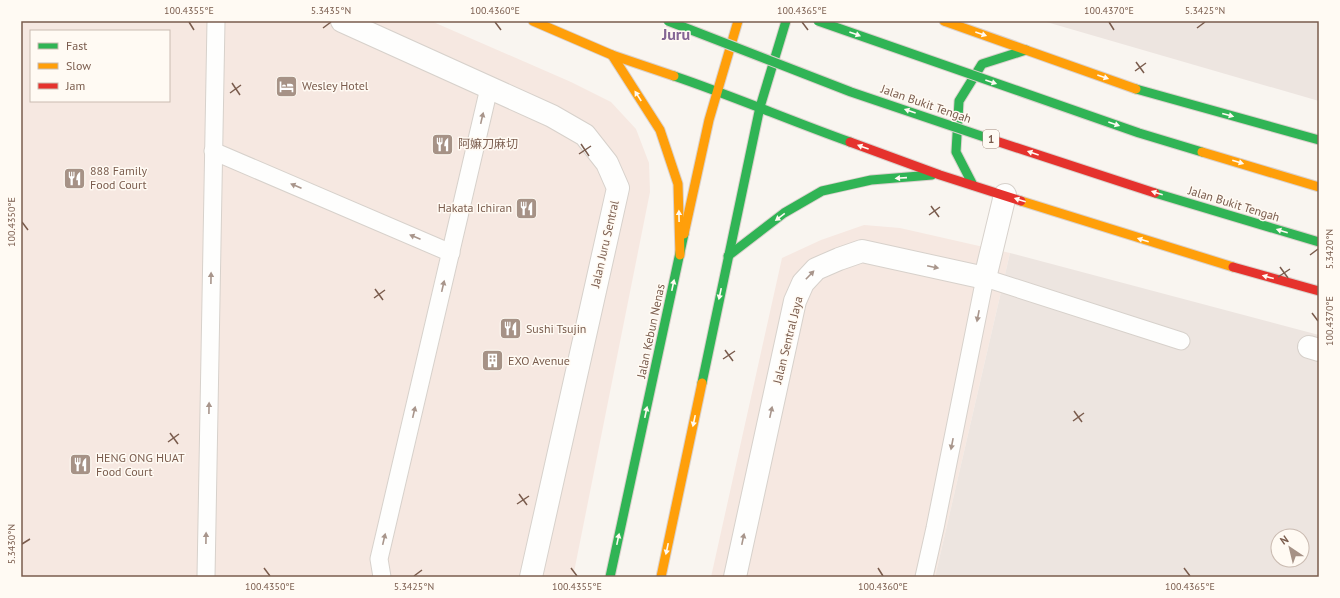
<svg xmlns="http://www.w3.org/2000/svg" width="1340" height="598" font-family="'PT Sans','Noto Sans SC',sans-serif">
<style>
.commercial{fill:#f6e8e1;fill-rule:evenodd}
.industrial{fill:#ede5e0;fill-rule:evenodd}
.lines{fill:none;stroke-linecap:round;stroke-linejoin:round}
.lane-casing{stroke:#d7d1cb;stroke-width:19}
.street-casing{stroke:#d7d1cb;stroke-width:24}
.fast-casing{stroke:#dad1cc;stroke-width:11}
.slow-casing{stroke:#dad1cc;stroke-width:11}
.jam-casing{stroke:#dad1cc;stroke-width:11}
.lane{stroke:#fefefd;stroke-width:17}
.street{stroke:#fefefd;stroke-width:22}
.fast{stroke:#30b455;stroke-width:9}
.slow{stroke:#ff9f0a;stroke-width:9}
.jam{stroke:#e5322d;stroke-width:9}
.fast-bridge-casing{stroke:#dad1cc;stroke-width:11;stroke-linecap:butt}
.slow-bridge-casing{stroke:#dad1cc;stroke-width:11;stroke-linecap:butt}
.jam-bridge-casing{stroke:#dad1cc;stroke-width:11;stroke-linecap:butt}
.fast-bridge{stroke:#30b455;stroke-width:9}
.slow-bridge{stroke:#ff9f0a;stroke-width:9}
.jam-bridge{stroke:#e5322d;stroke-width:9}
.oneway{fill:#fffaf3}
.oneway2{fill:#a8958b}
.ticks{fill:none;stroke:#7a5c4d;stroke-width:1.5}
.labels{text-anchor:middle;stroke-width:3;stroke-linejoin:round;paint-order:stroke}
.shield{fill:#fffaf3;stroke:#a28b7f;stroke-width:1}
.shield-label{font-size:11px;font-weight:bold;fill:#7a5c4d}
.poi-label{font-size:12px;fill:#7a5c4d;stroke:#fffaf3;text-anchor:start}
.street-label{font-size:12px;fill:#7a5c4d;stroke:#fffaf3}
.district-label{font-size:16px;font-weight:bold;fill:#846695;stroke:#fffaf3}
.neatline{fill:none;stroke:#7a5c4d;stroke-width:1.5}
.ticks-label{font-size:10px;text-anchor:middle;fill:#7a5c4d}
</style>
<rect width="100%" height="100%" fill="#f9f5f0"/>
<g class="commercial">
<path d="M21 21H431L571 82 611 102 636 129 649 163 650 192 573 577H21ZM31 31H169V101H31Z"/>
<polygon points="864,225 900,228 1010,253 935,577 711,577 782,258 821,240"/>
</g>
<g class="industrial">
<polygon points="1043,21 1319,21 1319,101"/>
<path d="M1010 253 1319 335V577H935ZM1278 536H1302V560H1278Z"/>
</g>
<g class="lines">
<defs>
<g id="lane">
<polyline points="213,151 451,253"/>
<polyline points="206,577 216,21"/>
<polyline points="382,577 379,559 489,88"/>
<polyline points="924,577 935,528 985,278 1181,341"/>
</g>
<g id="street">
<polyline points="342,21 552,116 585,135 607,163 618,188 531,577"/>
<polyline points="1309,347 1319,350"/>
<polyline points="735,577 795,301 803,283 816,269 839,259 862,251 985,278 1005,195"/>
</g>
<g id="fast">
<path d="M674 76C733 96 791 121 850 142"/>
<polyline points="1136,89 1319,140"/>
<polyline points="973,185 956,152 959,101 982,64 1026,50"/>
<polyline points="728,256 784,213 822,191 871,180 932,175"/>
<polyline points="702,383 760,107 786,21"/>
<polyline points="610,577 684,234"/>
</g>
<g id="slow">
<polyline points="533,21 612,55 674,76"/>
<polyline points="944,21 1136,89"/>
<polyline points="612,55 660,130 678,184 680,255"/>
<polyline points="1021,201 1233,267"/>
<polyline points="684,234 709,120 738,21"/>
<polyline points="661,577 702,383"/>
</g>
<g id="jam">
<polyline points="850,142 940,175 1021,201"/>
<polyline points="1233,267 1319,291"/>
</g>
</defs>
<use href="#lane" class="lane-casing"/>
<use href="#street" class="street-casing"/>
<use href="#fast" class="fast-casing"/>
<use href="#slow" class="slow-casing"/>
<use href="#jam" class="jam-casing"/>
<use href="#lane" class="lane"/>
<use href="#street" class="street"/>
<use href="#fast" class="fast"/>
<use href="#slow" class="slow"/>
<use href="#jam" class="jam"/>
<defs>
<g id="fast-bridge">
<polyline points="668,21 851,92 993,140"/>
<polyline points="818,21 1139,133 1202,152"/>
<polyline points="1155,193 1319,242"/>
</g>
<polyline id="slow-bridge" points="1202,152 1319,187"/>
<polyline id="jam-bridge" points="993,140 1155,193"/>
</defs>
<use href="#fast-bridge" class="fast-bridge-casing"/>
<use href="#slow-bridge" class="slow-bridge-casing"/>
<use href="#jam-bridge" class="jam-bridge-casing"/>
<use href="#fast-bridge" class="fast-bridge"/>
<use href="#slow-bridge" class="slow-bridge"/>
<use href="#jam-bridge" class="jam-bridge"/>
</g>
<defs><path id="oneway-solid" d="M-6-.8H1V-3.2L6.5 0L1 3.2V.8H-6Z"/></defs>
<g class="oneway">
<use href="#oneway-solid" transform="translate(855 34) rotate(20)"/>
<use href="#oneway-solid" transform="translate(981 34) rotate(19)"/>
<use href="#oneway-solid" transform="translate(1103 77) rotate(19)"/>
<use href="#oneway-solid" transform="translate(991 82) rotate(19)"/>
<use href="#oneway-solid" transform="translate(638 96) rotate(-123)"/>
<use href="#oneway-solid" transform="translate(910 111) rotate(-161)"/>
<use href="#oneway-solid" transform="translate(1228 115) rotate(15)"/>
<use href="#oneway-solid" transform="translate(1114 124) rotate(19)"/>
<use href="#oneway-solid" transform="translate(863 147) rotate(-160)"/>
<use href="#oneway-solid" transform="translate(1033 153) rotate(-161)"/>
<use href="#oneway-solid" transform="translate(1238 162) rotate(17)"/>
<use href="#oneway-solid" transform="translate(901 178) rotate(176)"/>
<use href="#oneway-solid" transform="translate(1157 193) rotate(-163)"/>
<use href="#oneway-solid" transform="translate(1020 200) rotate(-162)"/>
<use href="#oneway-solid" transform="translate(679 216) rotate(-91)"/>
<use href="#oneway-solid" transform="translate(780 217) rotate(143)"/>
<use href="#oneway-solid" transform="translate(1282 231) rotate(-163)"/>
<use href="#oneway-solid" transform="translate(1143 240) rotate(-162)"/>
<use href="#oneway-solid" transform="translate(1268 277) rotate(-165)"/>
<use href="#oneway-solid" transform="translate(673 285) rotate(-78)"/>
<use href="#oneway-solid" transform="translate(720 294) rotate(102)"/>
<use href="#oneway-solid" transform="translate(646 412) rotate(-78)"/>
<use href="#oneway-solid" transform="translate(694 421) rotate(102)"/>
<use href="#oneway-solid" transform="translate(618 539) rotate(-78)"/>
<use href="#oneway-solid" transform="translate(667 549) rotate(102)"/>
</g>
<g class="oneway2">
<use href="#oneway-solid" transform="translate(482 118) rotate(-77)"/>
<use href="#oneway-solid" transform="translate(296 186) rotate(-157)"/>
<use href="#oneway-solid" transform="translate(415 237) rotate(-157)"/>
<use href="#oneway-solid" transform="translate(933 267) rotate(12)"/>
<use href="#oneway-solid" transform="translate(810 275) rotate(-46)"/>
<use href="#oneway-solid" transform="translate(211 278) rotate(-89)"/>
<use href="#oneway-solid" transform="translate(443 286) rotate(-77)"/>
<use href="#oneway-solid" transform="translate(978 316) rotate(101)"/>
<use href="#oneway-solid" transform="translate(209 408) rotate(-89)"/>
<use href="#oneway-solid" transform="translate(414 412) rotate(-77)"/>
<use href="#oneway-solid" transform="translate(771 412) rotate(-78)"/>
<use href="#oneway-solid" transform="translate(952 444) rotate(101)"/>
<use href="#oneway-solid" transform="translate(206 538) rotate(-89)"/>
<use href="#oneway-solid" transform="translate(384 539) rotate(-77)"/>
<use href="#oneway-solid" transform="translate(743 539) rotate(-78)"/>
</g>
<path class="ticks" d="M189 22 194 30M495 22 501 30M802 22 808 30M1109 22 1114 30M323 28 331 22M1197 28 1205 22M1136 62 1144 73M1135 71 1146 63M232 83 240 95M230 93 241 85M581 144 589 156M579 154 591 146M931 206 939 217M929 215 940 207M22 222 28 230M1310 255 1318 249M1280 267 1288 278M1278 277 1290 269M375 289 383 300M374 298 385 290M1312 313 1318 321M725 350 733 361M723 359 735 351M1074 411 1082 422M1073 421 1084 413M170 433 178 444M168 442 179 434M519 494 527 505M517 504 529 496M22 544 30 539M264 568 270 576M571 568 577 576M878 568 883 576M1184 568 1190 576M414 576 422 570"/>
<defs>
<symbol id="hotel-square" viewBox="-11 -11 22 22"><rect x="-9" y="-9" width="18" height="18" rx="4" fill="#a69286" stroke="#fffaf3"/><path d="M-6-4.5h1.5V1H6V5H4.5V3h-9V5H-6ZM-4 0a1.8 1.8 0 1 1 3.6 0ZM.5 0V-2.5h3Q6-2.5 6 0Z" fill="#fff"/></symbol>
<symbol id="restaurant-square" viewBox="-11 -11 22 22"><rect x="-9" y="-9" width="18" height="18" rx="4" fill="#a69286" stroke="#fffaf3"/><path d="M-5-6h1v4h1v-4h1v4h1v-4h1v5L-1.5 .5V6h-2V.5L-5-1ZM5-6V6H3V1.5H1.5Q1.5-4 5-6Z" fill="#fff"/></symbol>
<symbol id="building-square" viewBox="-11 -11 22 22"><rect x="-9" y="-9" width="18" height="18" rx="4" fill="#a69286" stroke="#fffaf3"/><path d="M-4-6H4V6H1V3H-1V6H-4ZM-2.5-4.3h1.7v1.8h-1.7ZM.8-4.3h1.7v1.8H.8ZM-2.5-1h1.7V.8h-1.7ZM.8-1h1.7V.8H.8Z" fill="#fff"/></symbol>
</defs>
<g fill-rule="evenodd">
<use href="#hotel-square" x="274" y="74" width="25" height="25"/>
<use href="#restaurant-square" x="430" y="132" width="25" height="25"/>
<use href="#restaurant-square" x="62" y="166" width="25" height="25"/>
<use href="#restaurant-square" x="514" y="196" width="25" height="25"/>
<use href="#restaurant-square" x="498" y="316" width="25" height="25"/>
<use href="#building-square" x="480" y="348" width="25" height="25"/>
<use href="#restaurant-square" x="68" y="452" width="25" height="25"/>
</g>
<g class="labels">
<rect class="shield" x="983" y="130" width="16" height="18" rx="3"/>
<g class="shield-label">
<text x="991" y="143">1</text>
</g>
<g class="poi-label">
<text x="302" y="90">Wesley Hotel</text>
<text x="458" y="148">阿嫲刀麻切</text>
<text x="90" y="175">888 Family<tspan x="90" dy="14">Food Court</tspan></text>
<text x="512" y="212" text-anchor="end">Hakata Ichiran</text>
<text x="526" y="333">Sushi Tsujin</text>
<text x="508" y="365">EXO Avenue</text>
<text x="96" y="462">HENG ONG HUAT<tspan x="96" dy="14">Food Court</tspan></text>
</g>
<g class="street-label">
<text transform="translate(926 104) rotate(19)" y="4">Jalan Bukit Tengah</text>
<text transform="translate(1234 204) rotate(17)" y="4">Jalan Bukit Tengah</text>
<text transform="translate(605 244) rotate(-77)" y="4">Jalan Juru Sentral</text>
<text transform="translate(651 331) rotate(-78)" y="4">Jalan Kebun Nenas</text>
<text transform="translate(788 340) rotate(-76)" y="4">Jalan Sentral Jaya</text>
</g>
<g class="district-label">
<text x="676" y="40">Juru</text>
</g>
</g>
<rect width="1340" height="598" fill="none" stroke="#fffaf3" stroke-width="44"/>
<rect x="30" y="30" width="140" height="72" fill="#fffaf3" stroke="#cabbb1"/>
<rect x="38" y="43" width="20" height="6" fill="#30b455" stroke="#cabbb1"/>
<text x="66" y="50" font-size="12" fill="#7a5c4d">Fast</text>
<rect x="38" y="63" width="20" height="6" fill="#ff9f0a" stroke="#cabbb1"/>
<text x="66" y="70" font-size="12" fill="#7a5c4d">Slow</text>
<rect x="38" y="83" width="20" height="6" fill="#e5322d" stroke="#cabbb1"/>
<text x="66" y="90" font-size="12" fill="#7a5c4d">Jam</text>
<g transform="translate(1290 548) rotate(325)"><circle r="19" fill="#fffaf3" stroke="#cabbb1"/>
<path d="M0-3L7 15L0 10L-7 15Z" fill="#a69286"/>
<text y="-6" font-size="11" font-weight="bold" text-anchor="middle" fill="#7a5c4d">N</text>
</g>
<rect x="22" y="22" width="1296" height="554" class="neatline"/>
<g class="ticks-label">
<text x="189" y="14">100.4355°E</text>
<text x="331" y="14">5.3435°N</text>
<text x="495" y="14">100.4360°E</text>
<text x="802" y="14">100.4365°E</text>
<text x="1109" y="14">100.4370°E</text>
<text x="1205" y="14">5.3425°N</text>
<text transform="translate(11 222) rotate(-90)" y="4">100.4350°E</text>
<text transform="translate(1329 249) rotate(-90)" y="4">5.3420°N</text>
<text transform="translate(1329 321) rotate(-90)" y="4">100.4370°E</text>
<text transform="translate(11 544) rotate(-90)" y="4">5.3430°N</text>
<text x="270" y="590">100.4350°E</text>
<text x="414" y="590">5.3425°N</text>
<text x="577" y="590">100.4355°E</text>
<text x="883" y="590">100.4360°E</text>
<text x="1190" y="590">100.4365°E</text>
</g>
</svg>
